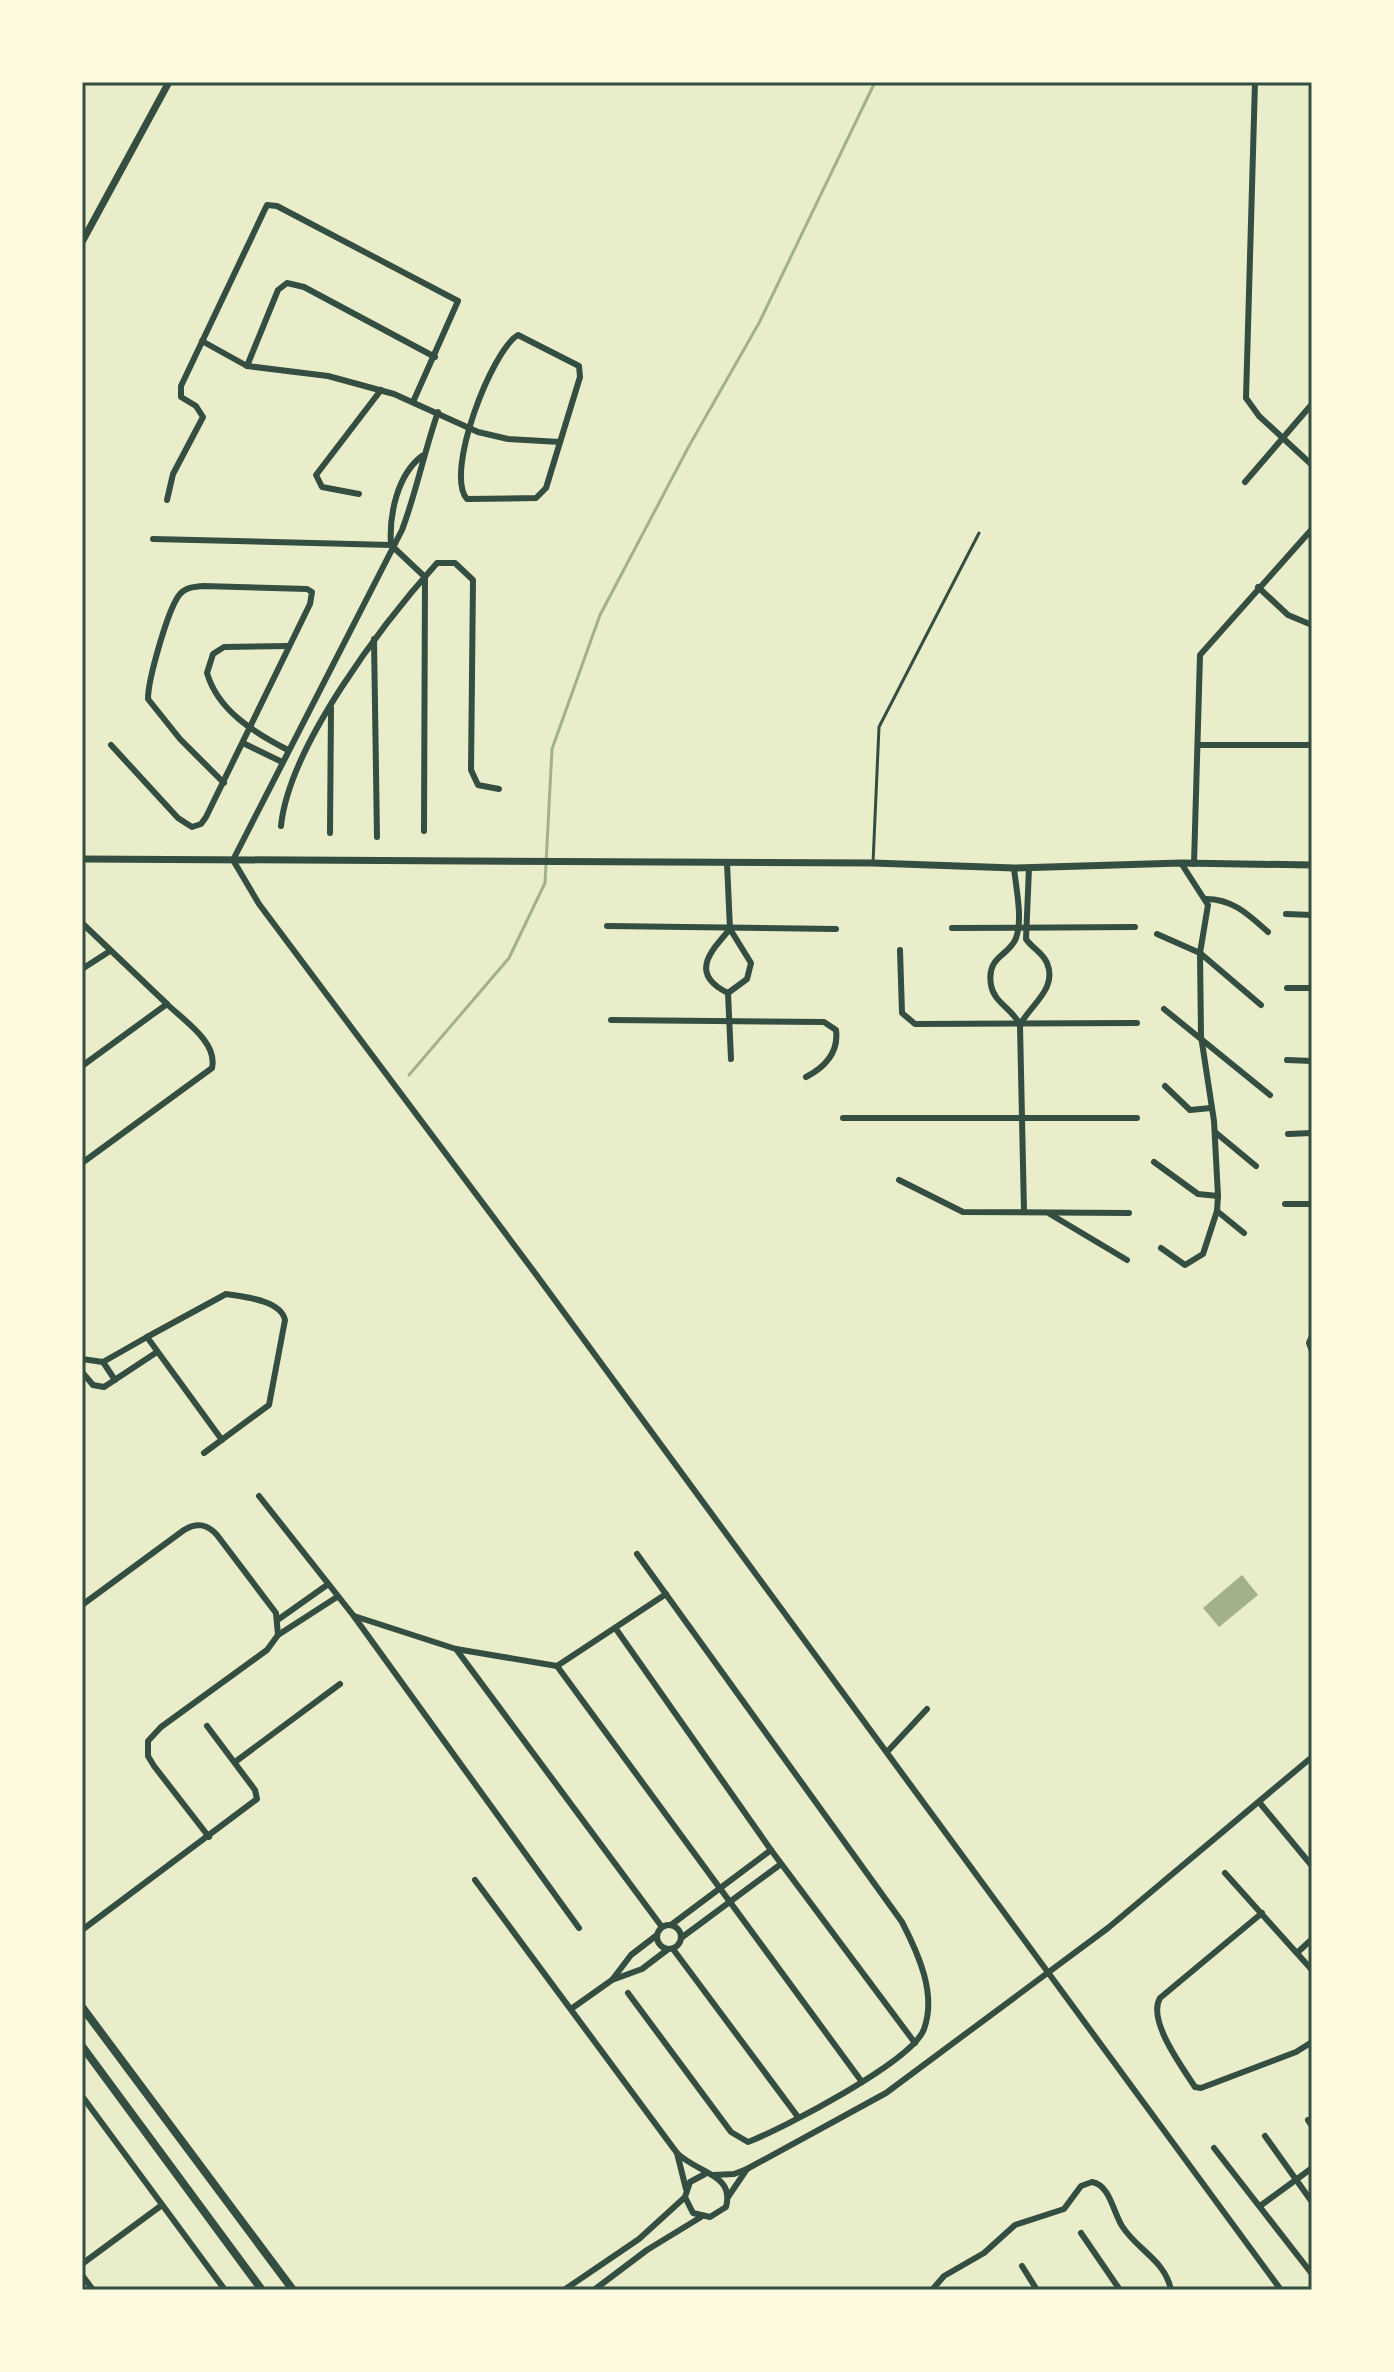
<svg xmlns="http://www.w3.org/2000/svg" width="1394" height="2372" font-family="Commissioner,sans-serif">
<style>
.water{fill:#a3b18a}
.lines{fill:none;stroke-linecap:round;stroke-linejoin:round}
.stream{stroke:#a3b18a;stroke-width:3}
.service{stroke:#344e41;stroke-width:3}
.minor{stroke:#344e41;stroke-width:6}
.tertiary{stroke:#344e41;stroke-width:7}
.secondary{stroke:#344e41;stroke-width:8}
.neatline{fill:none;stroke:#344e41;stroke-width:3}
</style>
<rect width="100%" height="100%" fill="#e9edc9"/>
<polygon class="water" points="1242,1575 1258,1595 1219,1627 1203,1608"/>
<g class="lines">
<polyline class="stream" points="409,1075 509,958 545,883 552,749 600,615 689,446 759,323 875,82"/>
<polyline class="service" points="873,863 879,727 979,533"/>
<g class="minor">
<polyline points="1255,82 1246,398 1259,416 1312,465"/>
<path d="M518 335 579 366 580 377 546 488 536 498 467 499C444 473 492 350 518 335Z"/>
<polyline points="202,341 247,366 328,376 394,394 478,432 508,439 560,442"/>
<polyline points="247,366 278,290 287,283 304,287 435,357"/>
<path d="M438 412C424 452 417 490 402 530L233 860 259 904 532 1269 1281 2290"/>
<path d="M422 456C397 475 389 515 391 545L425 577 424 831"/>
<polyline points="1245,482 1312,404"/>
<polyline points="359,494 322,487 316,475 381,390"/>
<polyline points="167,500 173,474 203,417 196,406 181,397 181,386 267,205 277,206 458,301 413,402"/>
<polyline points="153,539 391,545"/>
<polyline points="1258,587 1288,615 1312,625"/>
<polyline points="374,639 377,837"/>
<polyline points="245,744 282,762"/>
<path d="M111 745 178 818 192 827 201 824 206 817 310 604 312 592 307 589 203 586C194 587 186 587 180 594 168 608 148 680 148 699L180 739 224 783"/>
<polyline points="1200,745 1312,745"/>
<path d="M288 750C255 733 218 711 207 673L213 654 224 647 289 646"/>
<path d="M281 826C289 746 383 623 437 563H455L473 580 471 770 478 785 499 789"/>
<polyline points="330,833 331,708"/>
<polyline points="727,863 730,929 751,963 747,979 728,993"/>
<polyline points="1194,864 1200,655 1312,529"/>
<path d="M1014 868C1016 888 1023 919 1016 938 1010 956 986 955 991 985 994 1003 1013 1009 1020 1025L1024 1212"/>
<path d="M1206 899C1233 899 1249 915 1268 932"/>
<polyline points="1286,914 1312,915"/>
<polyline points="82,923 167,1004 82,1066"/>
<polyline points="607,926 836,929"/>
<polyline points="952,928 1135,927"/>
<polyline points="1157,934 1200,953 1261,1005"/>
<polyline points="900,950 902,1013 915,1024 1137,1023"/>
<polyline points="82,969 110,951"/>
<polyline points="1287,988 1312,988"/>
<path d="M728 993C689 974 710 952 730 929"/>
<polyline points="728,993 731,1059"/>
<polyline points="1164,1009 1270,1095"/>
<path d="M611 1020 824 1022 836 1030C839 1053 825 1067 806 1077"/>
<path d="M1020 1025C1030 1005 1058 989 1047 963 1043 953 1032 948 1026 939L1029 868"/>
<polyline points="1287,1060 1312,1061"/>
<polyline points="1165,1086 1190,1110 1211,1108"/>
<polyline points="843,1118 1137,1118"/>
<polyline points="1215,1132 1256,1166"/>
<polyline points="1288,1134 1312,1133"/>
<polyline points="1154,1162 1198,1194 1218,1196"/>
<path d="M82 1163 212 1068C218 1042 183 1020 167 1004"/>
<polyline points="899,1180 963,1212 1129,1213"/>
<polyline points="1285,1204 1312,1204"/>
<polyline points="1217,1211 1244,1233"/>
<polyline points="1050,1214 1127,1260"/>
<polyline points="1161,1248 1185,1265 1203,1254 1217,1211 1218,1196 1214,1121 1201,1036 1200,953 1208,905 1181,863"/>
<polyline points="1312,1336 1309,1343 1312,1351"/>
<polyline points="82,1359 103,1362 147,1337"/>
<polyline points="103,1362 115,1380"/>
<polyline points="82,1372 93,1385 104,1387 157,1352"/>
<path d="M204 1453 269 1405 285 1320C281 1300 244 1297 226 1294L147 1337 222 1440"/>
<polyline points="259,1496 353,1615 579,1928"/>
<path d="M82 1605 184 1530C197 1522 207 1524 217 1535L276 1613 278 1635 267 1650 161 1727 148 1741V1756L154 1766 209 1837"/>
<polyline points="354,1616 456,1649 557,1666 666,1594"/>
<polyline points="279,1619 327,1585"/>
<polyline points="616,1629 771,1850 915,2043"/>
<polyline points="278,1635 337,1597"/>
<polyline points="456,1649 662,1927"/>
<polyline points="557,1666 862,2082"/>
<polyline points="887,1752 927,1709"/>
<polyline points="235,1762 340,1684"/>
<polyline points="1259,1802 1312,1866"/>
<polyline points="1225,1873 1312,1970"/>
<path d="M475 1880 677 2153C697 2173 735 2174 726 2207L710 2217 693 2213 685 2197 690 2182 705 2174"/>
<path d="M1262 1913 1160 1998C1147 2020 1182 2067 1195 2087L1201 2088 1296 2052 1312 2042"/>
<circle cx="669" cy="1937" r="12"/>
<polyline points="671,1925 771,1850"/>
<polyline points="82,1930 257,1799 255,1790 207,1726"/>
<polyline points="681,1938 781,1864"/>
<polyline points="673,1949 798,2117"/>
<polyline points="1298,1952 1312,1939"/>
<polyline points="612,1980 631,1955 657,1935"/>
<path d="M628 1993 731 2132 748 2142C782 2129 913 2061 924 2029 937 1994 918 1953 902 1922L637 1554"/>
<polyline points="571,2009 612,1980 642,1969 667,1950"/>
<polyline points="82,2096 225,2290"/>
<polyline points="1308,2120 1312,2126"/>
<polyline points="1265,2136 1312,2202"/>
<polyline points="1214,2148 1312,2274"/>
<polyline points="677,2153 686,2189"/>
<polyline points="713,2175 734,2174 747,2169 886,2093 1108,1928 1312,1757"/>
<polyline points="728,2197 747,2169"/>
<polyline points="1260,2206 1312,2168"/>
<polyline points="1081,2233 1120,2290"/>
<polyline points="82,2264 162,2205"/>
<polyline points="1022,2266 1037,2290"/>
<polyline points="82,2275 93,2290"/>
<polyline points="564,2290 639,2239 684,2198"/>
<polyline points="594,2290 647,2250 701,2217"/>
<path d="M932 2290 944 2276 984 2253 1015 2225 1064 2209 1081 2186 1092 2182C1110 2185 1113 2212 1122 2226 1138 2251 1165 2260 1171 2290"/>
</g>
<g class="tertiary">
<polyline points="82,242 169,82"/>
<polyline points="82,859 873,863 1014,868 1181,863 1312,865"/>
</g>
<g class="secondary">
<polyline points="82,2007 293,2290"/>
<polyline points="82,2046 262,2290"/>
</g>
</g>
<rect width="1394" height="2372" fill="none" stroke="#fefae0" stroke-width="168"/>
<rect x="84" y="84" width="1226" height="2204" class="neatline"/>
</svg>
